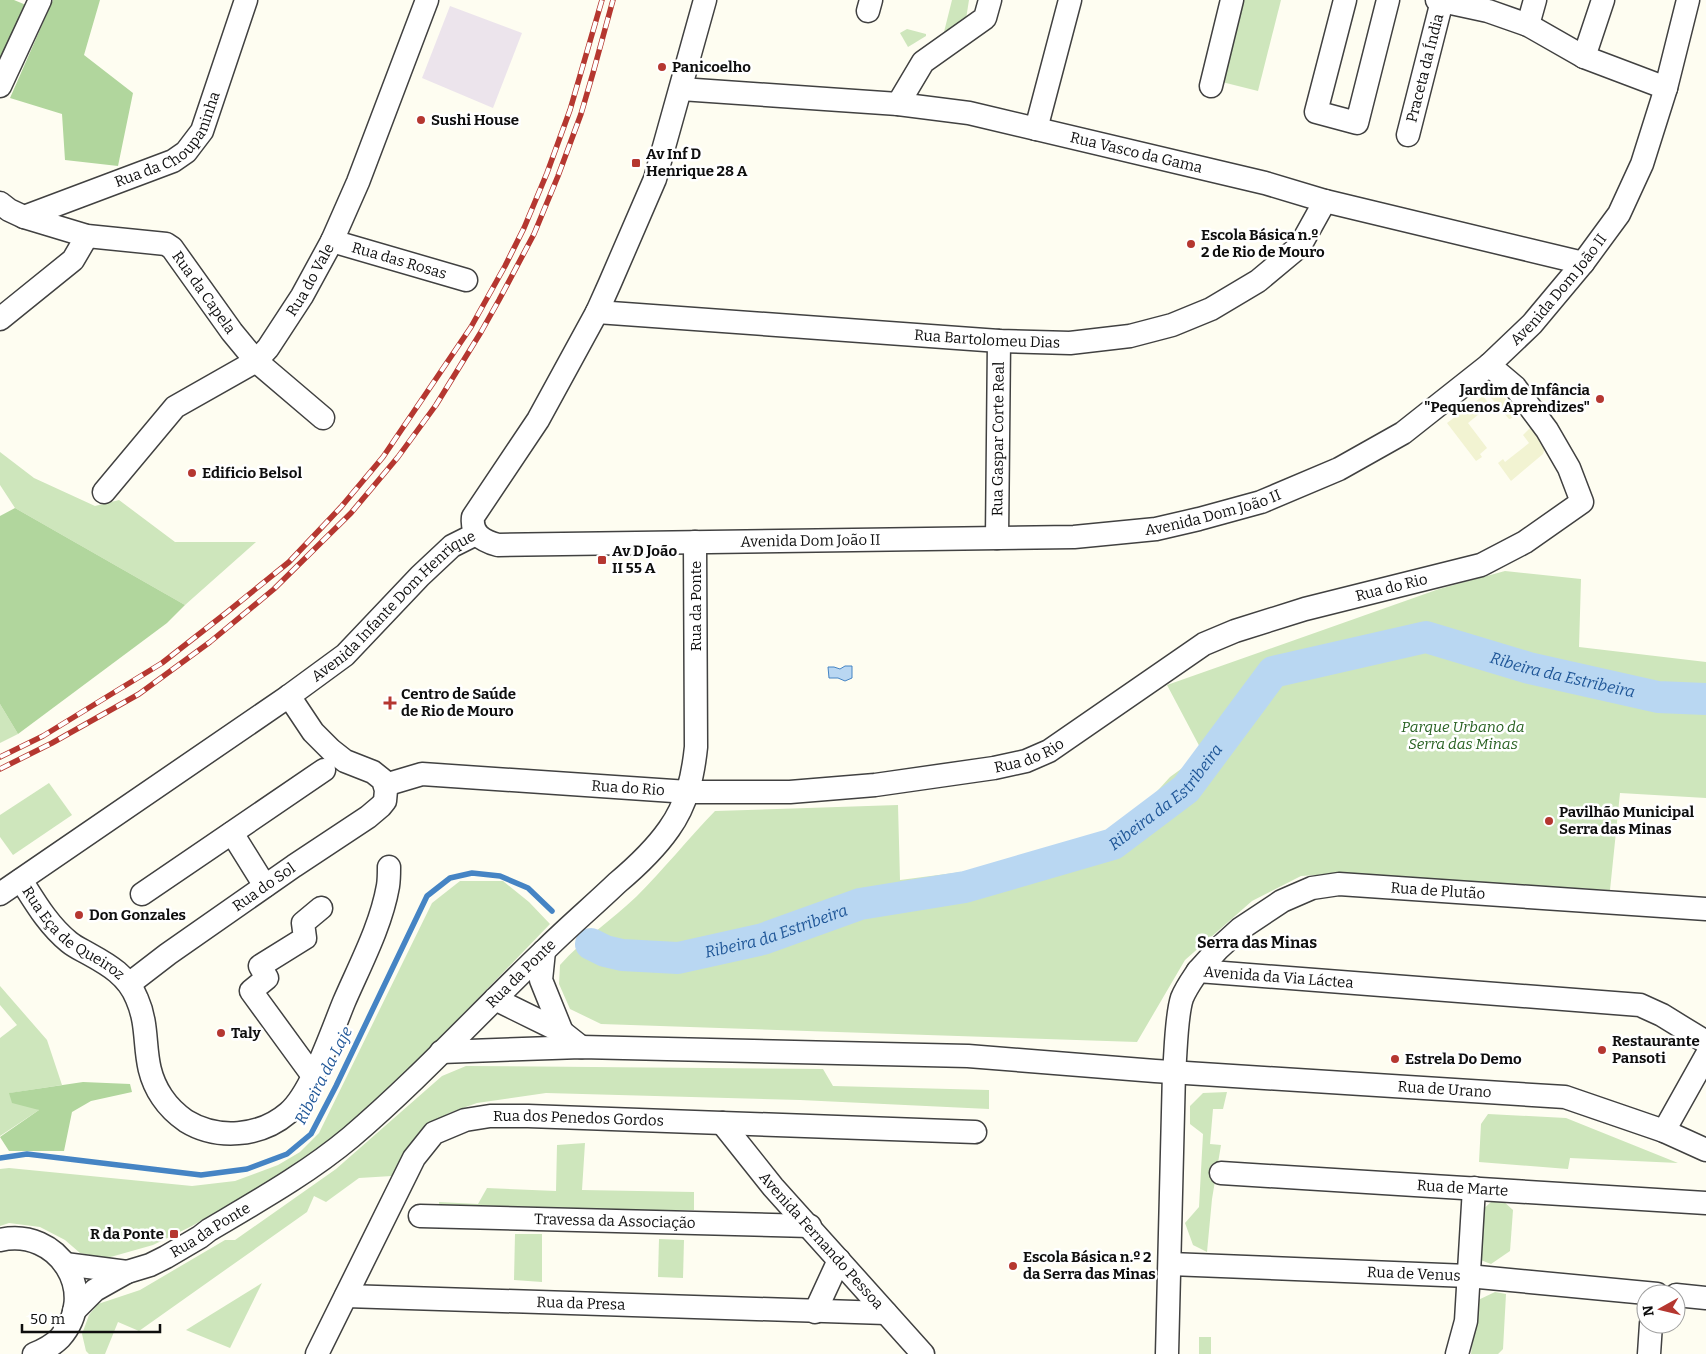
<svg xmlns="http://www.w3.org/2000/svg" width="1706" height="1354" font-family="Bitter,serif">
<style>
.industrial{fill:#ece4ec}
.farmland{fill:#f2f3d2}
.green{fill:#cee6bc}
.forest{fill:#b1d69d}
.water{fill:#b9d7f2;stroke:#4584c4}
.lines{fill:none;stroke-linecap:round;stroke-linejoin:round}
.stream{stroke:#4584c4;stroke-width:5.5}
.river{stroke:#b9d7f2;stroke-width:32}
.minor-casing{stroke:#414141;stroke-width:25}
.minor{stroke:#fff;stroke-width:22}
.rail-casing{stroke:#b53730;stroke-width:5.5}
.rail{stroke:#fff;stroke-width:4;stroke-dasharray:11;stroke-linecap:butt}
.poi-dot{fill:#b53730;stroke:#fff;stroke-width:2}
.labels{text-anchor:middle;stroke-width:5;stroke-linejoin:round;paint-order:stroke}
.poi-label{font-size:15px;font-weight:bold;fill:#0e0e0e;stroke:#fff;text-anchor:start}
.street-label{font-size:15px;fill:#0e0e0e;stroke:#fff}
.park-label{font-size:15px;font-style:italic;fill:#296223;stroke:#fff}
.water-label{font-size:16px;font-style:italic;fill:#205798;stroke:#fff}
.neighbourhood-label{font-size:16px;font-weight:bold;fill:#0e0e0e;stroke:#fff}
</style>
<rect width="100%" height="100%" fill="#fefdf1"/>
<polygon class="industrial" points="450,6 522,33 493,108 422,78"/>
<g class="farmland">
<polygon points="1494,388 1520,412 1510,419 1509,419 1487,393"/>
<polygon points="1483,396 1490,405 1468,423 1487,448 1480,454 1482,457 1476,461 1447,423"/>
<polygon points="1533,425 1546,444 1543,454 1511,481 1498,463 1503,459 1505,462 1529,443 1523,435"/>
</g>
<g class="green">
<polygon points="952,0 969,0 966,19 944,32"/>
<polygon points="1238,0 1281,0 1258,91 1218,81"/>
<polygon points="907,29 926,34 926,36 908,47 900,33"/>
<polygon points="0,452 34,478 95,506 119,500 175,542 256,542 185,605 15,508 0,485"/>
<path d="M1505 571 1581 579 1579 647 1706 662V798L1620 793 1610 890 1333 874 1301 876 1252 901 1185 960 1137 1042 601 1024 570 1009 559 984 560 965C583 939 612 920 637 896 664 869 688 839 715 811L898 805 900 880 1015 865 1120 832 1170 777 1203 753 1167 685 1439 589Z"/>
<polygon points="0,704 18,734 0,743"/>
<polygon points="49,783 72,815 13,855 0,837 0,815"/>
<polygon points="460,881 503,881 529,902 550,924 429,1049 323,1149 192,1226 153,1245 107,1258 80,1253 65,1240 40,1227 9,1223 0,1226 0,1169 9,1168 192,1186 235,1181 278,1165 300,1152 319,1133 432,903"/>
<polygon points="0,986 47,1040 62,1085 10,1093 39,1110 0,1136 0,1038 17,1025 0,1005"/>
<polygon points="466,1066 823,1069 833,1086 989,1090 989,1109 800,1100 546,1093 477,1103 449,1113 419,1132 392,1176 359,1178 326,1202 314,1196 307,1212 139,1331 118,1322 105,1354 89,1354 86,1351 82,1334 89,1315 98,1304 140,1290 225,1240 235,1240 336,1169 442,1076"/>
<polygon points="1227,1092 1223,1109 1213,1109 1210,1144 1221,1145 1212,1199 1207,1252 1193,1245 1185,1223 1199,1207 1203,1134 1190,1124 1190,1106 1203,1093"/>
<polygon points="1488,1114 1566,1118 1678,1163 1570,1158 1568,1169 1479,1162 1481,1124"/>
<polygon points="585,1143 582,1190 694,1192 694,1210 439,1214 439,1202 478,1204 487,1188 556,1191 557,1145"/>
<polygon points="1503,1201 1513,1210 1510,1251 1491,1264 1478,1259 1480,1212 1491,1202"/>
<polygon points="515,1234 542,1234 542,1282 514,1280"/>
<polygon points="659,1239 684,1240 683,1278 658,1277"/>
<polygon points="262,1283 230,1348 186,1330"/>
<polygon points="1495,1292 1506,1294 1503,1349 1498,1354 1471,1354 1476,1315 1476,1301"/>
<rect x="1199" y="1337" width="12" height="17"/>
</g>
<g class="forest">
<polygon points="0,0 14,0 26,5 0,60"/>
<polygon points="53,0 100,0 84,55 133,93 118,166 65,160 62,114 10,98"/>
<polygon points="15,508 185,605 167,623 18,734 0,704 0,516"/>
<polygon points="83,1082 130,1084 132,1092 91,1101 72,1112 64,1151 9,1151 0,1137 39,1110 12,1103 9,1093"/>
</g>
<polygon class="water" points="845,666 852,666 852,678 845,681 838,678 829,678 828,667 834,667 840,669"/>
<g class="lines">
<polyline class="stream" points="0,1158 27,1154 201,1175 247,1169 287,1154 311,1134 336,1086 427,896 450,878 472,873 500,876 528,888 552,911"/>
<path class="river" id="s1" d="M591 944 605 951 622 955 678 958 763 939 860 904 965 887 1113 844 1186 789 1273 672 1426 637 1529 668 1658 697 1706 699"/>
<defs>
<g id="minor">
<path id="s2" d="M705 0 655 179 610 283 597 312 538 420 473 517C471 534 483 541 498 545L1074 537 1156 529 1199 519 1261 502 1339 469 1403 433 1489 365 1532 324 1583 263 1619 214 1642 164 1666 88 1688 0"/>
<polyline points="1345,0 1316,112 1357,123 1388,0"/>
<polyline points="1437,0 1488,11 1528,25 1584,57 1666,88"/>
<polyline points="868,11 871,0"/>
<polyline points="1528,25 1535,0"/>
<polyline points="1584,57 1603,0"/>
<polyline points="0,86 40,0"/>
<polyline points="1211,86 1232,0"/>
<path id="s3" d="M681 89 898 104 969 113 1265 183 1325 201 1583 263"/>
<polyline points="898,104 923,62 985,18 990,0"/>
<polyline points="1036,129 1070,0"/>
<path id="s4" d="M1408 135 1442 1"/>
<path id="s5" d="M0 203 9 210 24 217 87 236 166 244 172 248 232 332 256 361 323 418"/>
<path id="s6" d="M24 217 173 161 186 152 202 131 246 0"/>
<path id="s7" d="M332 241 466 280"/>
<path id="s8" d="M597 312 999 341 1070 343 1130 336 1172 325 1211 309 1258 281 1300 246 1325 201"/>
<polyline points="0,319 73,260 87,236"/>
<path id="s9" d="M104 492 175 407 256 361 268 348 302 296 332 241 358 182 427 0"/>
<path id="s10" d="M997 538 999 341"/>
<path id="s11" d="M385 785 422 774 688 792H790L875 785 994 768 1026 761 1049 751 1204 644 1235 631 1305 609 1481 565 1525 542 1582 502 1569 468 1547 430 1515 387 1489 365"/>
<polyline points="232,833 265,886"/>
<path id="s12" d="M21 880C35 902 48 925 69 942 75 947 82 950 89 954 109 965 128 976 137 999 152 1033 139 1063 162 1097 168 1106 176 1114 186 1121 217 1140 260 1137 288 1113 311 1094 332 1031 344 1002 360 965 381 926 388 886 389 880 389 873 389 867"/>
<path id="s13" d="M0 894 289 696 345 655 420 576 452 546 476 534"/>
<polyline points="142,894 324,770"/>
<polyline points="544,951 541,980 562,1032"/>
<path id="s14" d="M1198 971 1218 949 1240 929 1282 901 1312 888 1339 884 1706 909"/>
<path id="s15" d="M129 984 168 954 294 866 368 817 381 806 385 801 386 790 383 780 373 772 345 761 331 750 313 732 289 696"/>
<polyline points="495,999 562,1032 581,1047"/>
<path id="s16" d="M441 1052 581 1047 968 1056 1155 1071 1565 1097 1664 1131 1706 1150"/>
<polyline points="313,1076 251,991 267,978 260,966 305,938 303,923 321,908"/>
<path id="s17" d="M722 1123 773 1187 923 1354"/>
<polyline points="1664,1131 1706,1056"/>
<path id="s18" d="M1221 1173 1706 1203"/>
<path id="s19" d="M420 1216 810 1226"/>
<path d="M0 1240C58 1227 100 1293 60 1338 53 1345 44 1350 34 1354"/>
<polyline points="65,1264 127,1272"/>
<path id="s20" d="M1170 1264 1468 1276 1657 1294"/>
<polyline points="1676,1295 1706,1298"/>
<path id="s21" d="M346 1296 886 1313"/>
<path id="s22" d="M74 1311 95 1290 127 1272 150 1265 166 1257 200 1237 209 1230C258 1201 308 1173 351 1137 419 1079 480 1012 545 950 568 927 593 906 617 883 636 867 655 849 669 829 687 804 693 776 696 747L695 542"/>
<polyline points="815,1312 839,1260"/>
<path id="s23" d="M317 1354 414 1158 434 1133 465 1120 490 1116H528L975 1132"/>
<path id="s24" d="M1167 1354 1174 1072C1176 1052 1176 1016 1182 998 1186 988 1192 980 1198 971L1640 1005 1662 1015 1706 1042"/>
<polyline points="1457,1354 1466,1321 1474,1188"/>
<polyline points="1649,1354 1651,1324"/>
</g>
</defs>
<use href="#minor" class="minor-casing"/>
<use href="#minor" class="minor"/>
<defs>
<g id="rail">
<polyline points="0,757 43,736 162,663 226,613 289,562 341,507 383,457 471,327 505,266 524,228 547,173 570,110 602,0"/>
<polyline points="0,769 52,743 139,694 210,642 274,589 351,513 398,457 436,405 481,332 499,300 534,234 558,176 581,114 593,73 613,0"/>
</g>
</defs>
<use href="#rail" class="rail-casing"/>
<use href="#rail" class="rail"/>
</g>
<g class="poi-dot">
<circle cx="662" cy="67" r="5"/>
<circle cx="421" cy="120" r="5"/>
<rect x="631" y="158" width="10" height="10" rx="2.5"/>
<circle cx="1191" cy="244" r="5"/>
<circle cx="1600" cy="399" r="5"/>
<circle cx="192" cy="473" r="5"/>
<rect x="597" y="555" width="10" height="10" rx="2.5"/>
<path d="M387.5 695.5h5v5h5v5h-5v5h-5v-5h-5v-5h5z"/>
<circle cx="1549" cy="821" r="5"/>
<circle cx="79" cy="915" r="5"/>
<circle cx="221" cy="1033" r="5"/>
<circle cx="1602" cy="1050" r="5"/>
<circle cx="1395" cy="1059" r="5"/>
<rect x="169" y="1229" width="10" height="10" rx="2.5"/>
<circle cx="1013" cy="1266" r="5"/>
</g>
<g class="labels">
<g class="poi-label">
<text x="672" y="72">Panicoelho</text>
<text x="431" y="125">Sushi House</text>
<text x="646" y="159">Av Inf D<tspan x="646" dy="17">Henrique 28 A</tspan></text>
<text x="1201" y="240">Escola Básica n.º<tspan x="1201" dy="17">2 de Rio de Mouro</tspan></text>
<text x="1590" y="395" text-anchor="end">Jardim de Infância<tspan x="1590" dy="17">"Pequenos Aprendizes"</tspan></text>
<text x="202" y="478">Edificio Belsol</text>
<text x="612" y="556">Av D João<tspan x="612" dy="17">II 55 A</tspan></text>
<text x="401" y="699">Centro de Saúde<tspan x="401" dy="17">de Rio de Mouro</tspan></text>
<text x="1559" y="817">Pavilhão Municipal<tspan x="1559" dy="17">Serra das Minas</tspan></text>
<text x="89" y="920">Don Gonzales</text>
<text x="231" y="1038">Taly</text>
<text x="1612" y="1046">Restaurante<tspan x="1612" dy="17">Pansoti</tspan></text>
<text x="1405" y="1064">Estrela Do Demo</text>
<text x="164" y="1239" text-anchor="end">R da Ponte</text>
<text x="1023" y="1262">Escola Básica n.º 2<tspan x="1023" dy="17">da Serra das Minas</tspan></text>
</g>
<g class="street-label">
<text dy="5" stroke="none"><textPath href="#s4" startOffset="69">Praceta da Índia</textPath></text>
<text dy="5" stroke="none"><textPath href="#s6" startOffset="170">Rua da Choupaninha</textPath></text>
<text dy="5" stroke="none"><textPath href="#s3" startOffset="461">Rua Vasco da Gama</textPath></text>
<text dy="5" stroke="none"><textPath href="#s7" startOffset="70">Rua das Rosas</textPath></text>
<text dy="5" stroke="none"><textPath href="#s9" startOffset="302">Rua do Vale</textPath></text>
<text dy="5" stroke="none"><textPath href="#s2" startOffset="1750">Avenida Dom João II</textPath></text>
<text dy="5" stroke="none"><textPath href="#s5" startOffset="235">Rua da Capela</textPath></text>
<text dy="5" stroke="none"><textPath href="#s8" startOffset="391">Rua Bartolomeu Dias</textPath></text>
<text dy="5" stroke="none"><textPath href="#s10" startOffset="99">Rua Gaspar Corte Real</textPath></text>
<text dy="5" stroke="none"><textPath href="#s2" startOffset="1330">Avenida Dom João II</textPath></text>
<text dy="5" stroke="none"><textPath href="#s2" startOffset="925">Avenida Dom João II</textPath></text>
<text dy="5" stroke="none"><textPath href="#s11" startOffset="1055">Rua do Rio</textPath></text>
<text dy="5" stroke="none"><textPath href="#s13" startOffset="489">Avenida Infante Dom Henrique</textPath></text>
<text transform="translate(696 606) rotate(-90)" y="5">Rua da Ponte</text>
<text dy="5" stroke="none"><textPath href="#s11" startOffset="650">Rua do Rio</textPath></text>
<text dy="5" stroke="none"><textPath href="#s11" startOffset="245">Rua do Rio</textPath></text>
<text dy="5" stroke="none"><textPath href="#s15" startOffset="166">Rua do Sol</textPath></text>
<text dy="5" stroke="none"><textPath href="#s14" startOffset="269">Rua de Plutão</textPath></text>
<text dy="5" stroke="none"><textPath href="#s12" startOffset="76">Rua Eça de Queiroz</textPath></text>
<text dy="5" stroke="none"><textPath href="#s22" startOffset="565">Rua da Ponte</textPath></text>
<text dy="5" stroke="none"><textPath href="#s24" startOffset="469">Avenida da Via Láctea</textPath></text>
<text dy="5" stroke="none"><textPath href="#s16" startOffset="1005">Rua de Urano</textPath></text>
<text dy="5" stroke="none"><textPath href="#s23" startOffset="398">Rua dos Penedos Gordos</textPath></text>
<text dy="5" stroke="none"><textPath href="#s18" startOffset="242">Rua de Marte</textPath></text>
<text dy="5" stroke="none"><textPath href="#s19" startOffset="195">Travessa da Associação</textPath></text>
<text dy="5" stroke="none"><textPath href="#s22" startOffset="160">Rua da Ponte</textPath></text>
<text dy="5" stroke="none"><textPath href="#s17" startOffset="154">Avenida Fernando Pessoa</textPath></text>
<text dy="5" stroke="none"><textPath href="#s20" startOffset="244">Rua de Venus</textPath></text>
<text dy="5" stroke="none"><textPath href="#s21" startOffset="235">Rua da Presa</textPath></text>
</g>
<g class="park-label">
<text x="1463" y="732">Parque Urbano da<tspan x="1463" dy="17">Serra das Minas</tspan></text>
</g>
<g class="water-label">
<text dy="6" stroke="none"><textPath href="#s1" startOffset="1076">Ribeira da Estribeira</textPath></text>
<text dy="6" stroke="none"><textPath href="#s1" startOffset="611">Ribeira da Estribeira</textPath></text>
<text dy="6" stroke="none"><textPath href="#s1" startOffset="191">Ribeira da Estribeira</textPath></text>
<text transform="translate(323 1075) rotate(-63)" y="6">Ribeira da Laje</text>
</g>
<g class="neighbourhood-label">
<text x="1257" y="948">Serra das Minas</text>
</g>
</g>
<g transform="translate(1661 1309) rotate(262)"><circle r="24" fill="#ffffff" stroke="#9f9f9f"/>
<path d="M0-4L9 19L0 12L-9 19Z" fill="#b53730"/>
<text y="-8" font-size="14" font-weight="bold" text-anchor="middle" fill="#0e0e0e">N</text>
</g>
<path d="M22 1324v8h138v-8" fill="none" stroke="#0e0e0e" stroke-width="2.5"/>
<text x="30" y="1324" font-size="15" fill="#0e0e0e" stroke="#ffffff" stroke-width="4" paint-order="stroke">50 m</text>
</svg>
